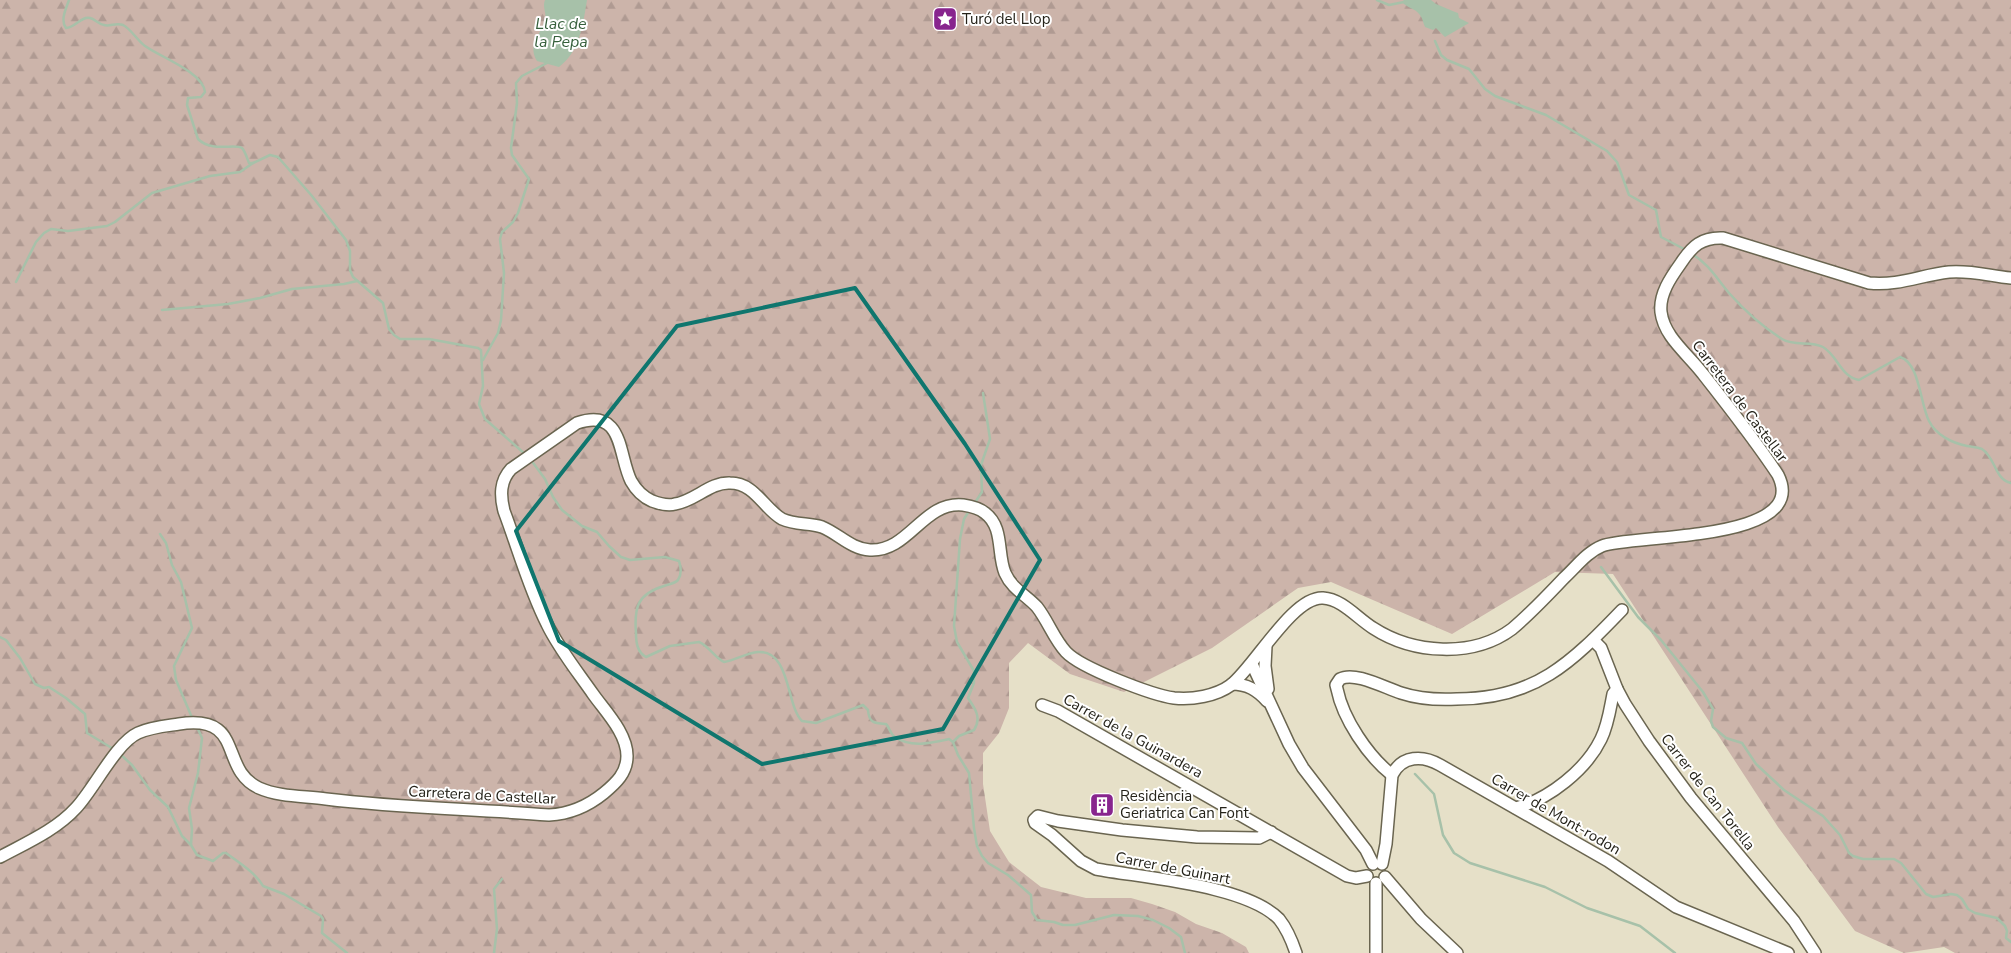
<svg xmlns="http://www.w3.org/2000/svg" width="2011" height="953" font-family="'Nunito Sans',sans-serif">
<style>
.forest{fill:url(#forest-firs)}
.water{fill:#a7c1a9}
.lines{fill:none;stroke-linecap:round;stroke-linejoin:round}
.stream{stroke:#a7c1a9;stroke-width:2.5}
.minor-casing{stroke:#6a6550;stroke-width:14}
.minor{stroke:#fff;stroke-width:11}
.marked{fill:none;stroke:#0f766e;stroke-width:4;stroke-linejoin:round}
.labels{text-anchor:middle;stroke-width:4;stroke-linejoin:round;paint-order:stroke}
.poi-label{font-size:15px;fill:#242219;stroke:#fff;text-anchor:start}
.street-label{font-size:15px;fill:#242219;stroke:#fff}
.water-label{font-size:16px;font-style:italic;fill:#365f3b;stroke:#fff}
</style>
<defs>
<pattern id="forest-firs" width="22" height="20" patternUnits="userSpaceOnUse" patternTransform="scale(1.25)"><rect width="22" height="20" fill="#ccb4aa"/><path d="M5 1l3.5 6h-7zM16 11l3.5 6h-7z" fill="#af9a92"/></pattern>
</defs>
<rect width="100%" height="100%" fill="#e6e0c8"/>
<polygon class="forest" points="0,0 2011,0 2011,953 1955,953 1944,947 1904,953 1855,931 1778,827 1613,574 1555,572 1452,634 1331,582 1298,588 1212,648 1124,692 1070,674 1028,643 1009,663 1009,708 999,733 983,753 983,784 990,831 1009,862 1041,887 1086,898 1131,898 1152,904 1175,912 1196,924 1222,933 1246,947 1249,953 0,953"/>
<g class="water">
<path d="M545 0H587C583 24 580 51 559 67L537 61C527 44 541 35 545 20 547 13 542 7 545 0Z"/>
<path d="M1404 0H1431L1436 4 1455 12 1458 13 1459 18 1469 23 1445 37 1436 28 1433 30 1425 27C1423 23 1423 19 1420 15 1415 8 1407 8 1402 2Z"/>
</g>
<g class="lines">
<g class="stream">
<path d="M69 0C66 9 60 20 66 28 75 28 81 16 90 18 95 19 98 24 104 25 110 27 116 22 123 25 131 29 137 40 145 46 160 57 203 72 205 92L201 97 188 98 187 105 198 139C212 153 235 143 242 148 245 151 247 158 249 163H253L270 155 278 157 312 196 346 240 350 251V270L353 277 383 303 389 329 394 335 400 339H429L478 348 481 350 483 386 479 404 485 419 525 454"/>
<polyline points="1377,0 1389,5 1404,2"/>
<polyline points="1435,41 1441,55 1447,60 1469,69 1485,89 1495,96 1546,115 1607,151 1617,162 1629,195 1656,210 1661,237 1686,250"/>
<path d="M1692 254C1709 264 1717 279 1729 293 1744 310 1763 327 1782 339 1795 347 1810 340 1823 347 1838 356 1841 377 1859 380L1900 357C1920 363 1920 404 1929 421 1936 435 1952 443 1967 446 1972 447 1977 447 1982 449 1996 458 1994 479 2011 483"/>
<polyline points="16,282 36,242 44,233 51,229 68,231 107,226 115,222 152,193 210,176 240,172 253,163"/>
<polyline points="162,310 228,304 260,298 292,289 344,284 357,281"/>
<polyline points="483,360 498,333 501,320 504,273 500,239 502,232 513,222 518,213 529,179 512,155 511,148 517,103 516,83 522,76 549,62"/>
<path d="M531 460 545 479 553 497 562 510 582 526 597 532 609 546 621 557 630 560 665 557 679 561C681 567 682 574 678 580 674 584 669 584 664 586 637 594 634 608 636 633 636 642 637 652 646 657L670 646 699 642C709 646 714 657 724 662 736 660 746 653 758 652 791 650 786 706 802 721L816 723 863 705 868 710C869 723 874 723 886 724 890 728 890 734 895 737 911 748 931 743 949 739L953 742"/>
<polyline points="974,504 982,492 981,465 990,439 983,393"/>
<path d="M969 511 964 519 960 539 954 626 957 642 974 671V683L968 698C975 708 982 718 974 730L959 736 953 742 958 755 969 773 974 828 977 846 982 856 988 863 1008 875 1031 895 1032 912 1037 920 1054 922 1063 925H1075L1114 915 1138 916 1153 920 1169 928 1181 937 1185 953"/>
<polyline points="160,534 166,543 172,565 181,582 192,628 174,666 176,680 193,720"/>
<polyline points="1601,567 1638,617 1661,640 1703,692 1713,709 1711,721 1713,727 1726,738 1742,743 1756,764 1784,790 1823,816 1840,835 1849,853 1853,856 1863,859 1894,859 1901,863 1926,894 1933,897 1951,894 1957,895 1962,899 1968,909 1975,913 1997,918 2005,926 2007,931 2006,938 2011,942"/>
<polyline points="0,637 6,640 20,658 35,684 44,688 49,687 66,698 85,714 87,733 115,750"/>
<path d="M119 753 132 765 150 790 168 807 182 836 191 845 197 855 213 861 223 853H226C238 862 256 873 263 886L284 894 321 916 323 919 322 933 347 953"/>
<polyline points="1415,774 1434,794 1443,835 1454,853 1470,863 1545,887 1587,908 1640,926 1675,953"/>
<polyline points="191,845 192,829 189,808 198,773 202,738 197,727"/>
<polyline points="494,953 497,929 494,889 502,879"/>
</g>
<defs>
<g id="minor">
<polyline points="1593,640 1601,648 1617,689 1625,704 1649,741 1691,798 1794,921 1815,953"/>
<polyline points="1266,646 1265,666 1268,689"/>
<polyline points="1252,664 1289,744 1303,768 1366,850 1373,864"/>
<path d="M1232 684C1247 684 1257 690 1267 701"/>
<polyline points="1042,705 1058,711 1347,876 1356,878 1367,876"/>
<path d="M1392 775C1368 756 1343 719 1337 689L1336 685 1340 679C1355 671 1385 688 1401 693 1419 699 1438 700 1457 699 1535 699 1571 663 1622 610"/>
<path d="M1516 808C1549 799 1586 770 1601 739 1608 725 1610 709 1613 694L1617 689"/>
<path d="M1271 832 1259 838 1197 837 1122 830 1058 821 1038 816 1034 820 1035 823 1052 835 1081 861 1096 869C1144 878 1246 885 1279 919 1287 929 1292 941 1296 953"/>
<path d="M0 857C26 843 56 830 76 808 94 789 116 743 138 733 151 727 165 726 179 724 246 714 218 769 259 788 279 797 304 796 326 799 400 808 475 809 549 815 569 814 588 806 604 793 616 783 627 773 627 756 627 733 605 711 593 694 577 671 559 649 547 624 529 589 518 548 504 511 500 495 500 481 511 469L577 423C624 407 618 455 631 481 636 490 643 497 652 501 660 504 668 506 675 504 695 501 710 482 730 483 755 483 763 508 782 519 795 525 810 523 822 527 839 534 851 549 870 550 909 552 923 501 963 505 970 506 979 508 985 513 1004 527 997 554 1005 573 1012 589 1026 595 1037 607 1048 621 1054 639 1066 652 1081 668 1152 695 1174 698 1192 700 1216 696 1231 685 1255 666 1293 596 1323 598 1342 599 1357 618 1373 628 1413 654 1473 658 1512 629 1531 613 1547 596 1564 578 1576 567 1587 552 1602 546 1631 534 1812 543 1778 475 1755 440 1729 407 1703 374 1688 354 1664 337 1661 312 1659 294 1671 277 1681 263 1692 246 1702 237 1723 238L1869 283C1899 286 1921 275 1949 272 1970 270 1990 276 2011 278"/>
<path d="M1382 864 1386 844 1392 775C1402 755 1423 755 1440 765L1608 861 1676 907 1788 953"/>
<polyline points="1385,877 1421,919 1457,953"/>
<polyline points="1376,883 1376,953"/>
</g>
</defs>
<use href="#minor" class="minor-casing"/>
<use href="#minor" class="minor"/>
</g>
<path class="marked" d="M855 288 965 444 1040 560 943 729 762 764 559 641 516 531 677 326Z"/>
<defs>
<symbol id="sight-square" viewBox="-11 -11 22 22"><rect x="-9" y="-9" width="18" height="18" rx="4" fill="#88258e" stroke="#fff"/><path d="M0-6L1.8-2.2L6-1.7L2.9 1.2L3.7 5.4L0 3.3L-3.7 5.4L-2.9 1.2L-6-1.7L-1.8-2.2Z" fill="#fff"/></symbol>
<symbol id="building-square" viewBox="-11 -11 22 22"><rect x="-9" y="-9" width="18" height="18" rx="4" fill="#88258e" stroke="#fff"/><path d="M-4-6H4V6H1V3H-1V6H-4ZM-2.5-4.3h1.7v1.8h-1.7ZM.8-4.3h1.7v1.8H.8ZM-2.5-1h1.7V.8h-1.7ZM.8-1h1.7V.8H.8Z" fill="#fff"/></symbol>
</defs>
<g fill-rule="evenodd">
<use href="#sight-square" x="931" y="5" width="28" height="28"/>
<use href="#building-square" x="1088" y="791" width="28" height="28"/>
</g>
<g class="labels">
<g class="poi-label">
<text x="962" y="24">Turó del Llop</text>
<text x="1120" y="801">Residència<tspan x="1120" dy="17">Geriatrica Can Font</tspan></text>
</g>
<g class="street-label">
<text transform="translate(1740 401) rotate(53)" y="5">Carretera de Castellar</text>
<text transform="translate(1133 736) rotate(29)" y="5">Carrer de la Guinardera</text>
<text transform="translate(1708 792) rotate(52)" y="5">Carrer de Can Torella</text>
<text transform="translate(482 795) rotate(3)" y="5">Carretera de Castellar</text>
<text transform="translate(1556 814) rotate(30)" y="5">Carrer de Mont-rodon</text>
<text transform="translate(1173 868) rotate(11)" y="5">Carrer de Guinart</text>
</g>
<g class="water-label">
<text x="561" y="29">Llac de<tspan x="561" dy="18">la Pepa</tspan></text>
</g>
</g>
</svg>
